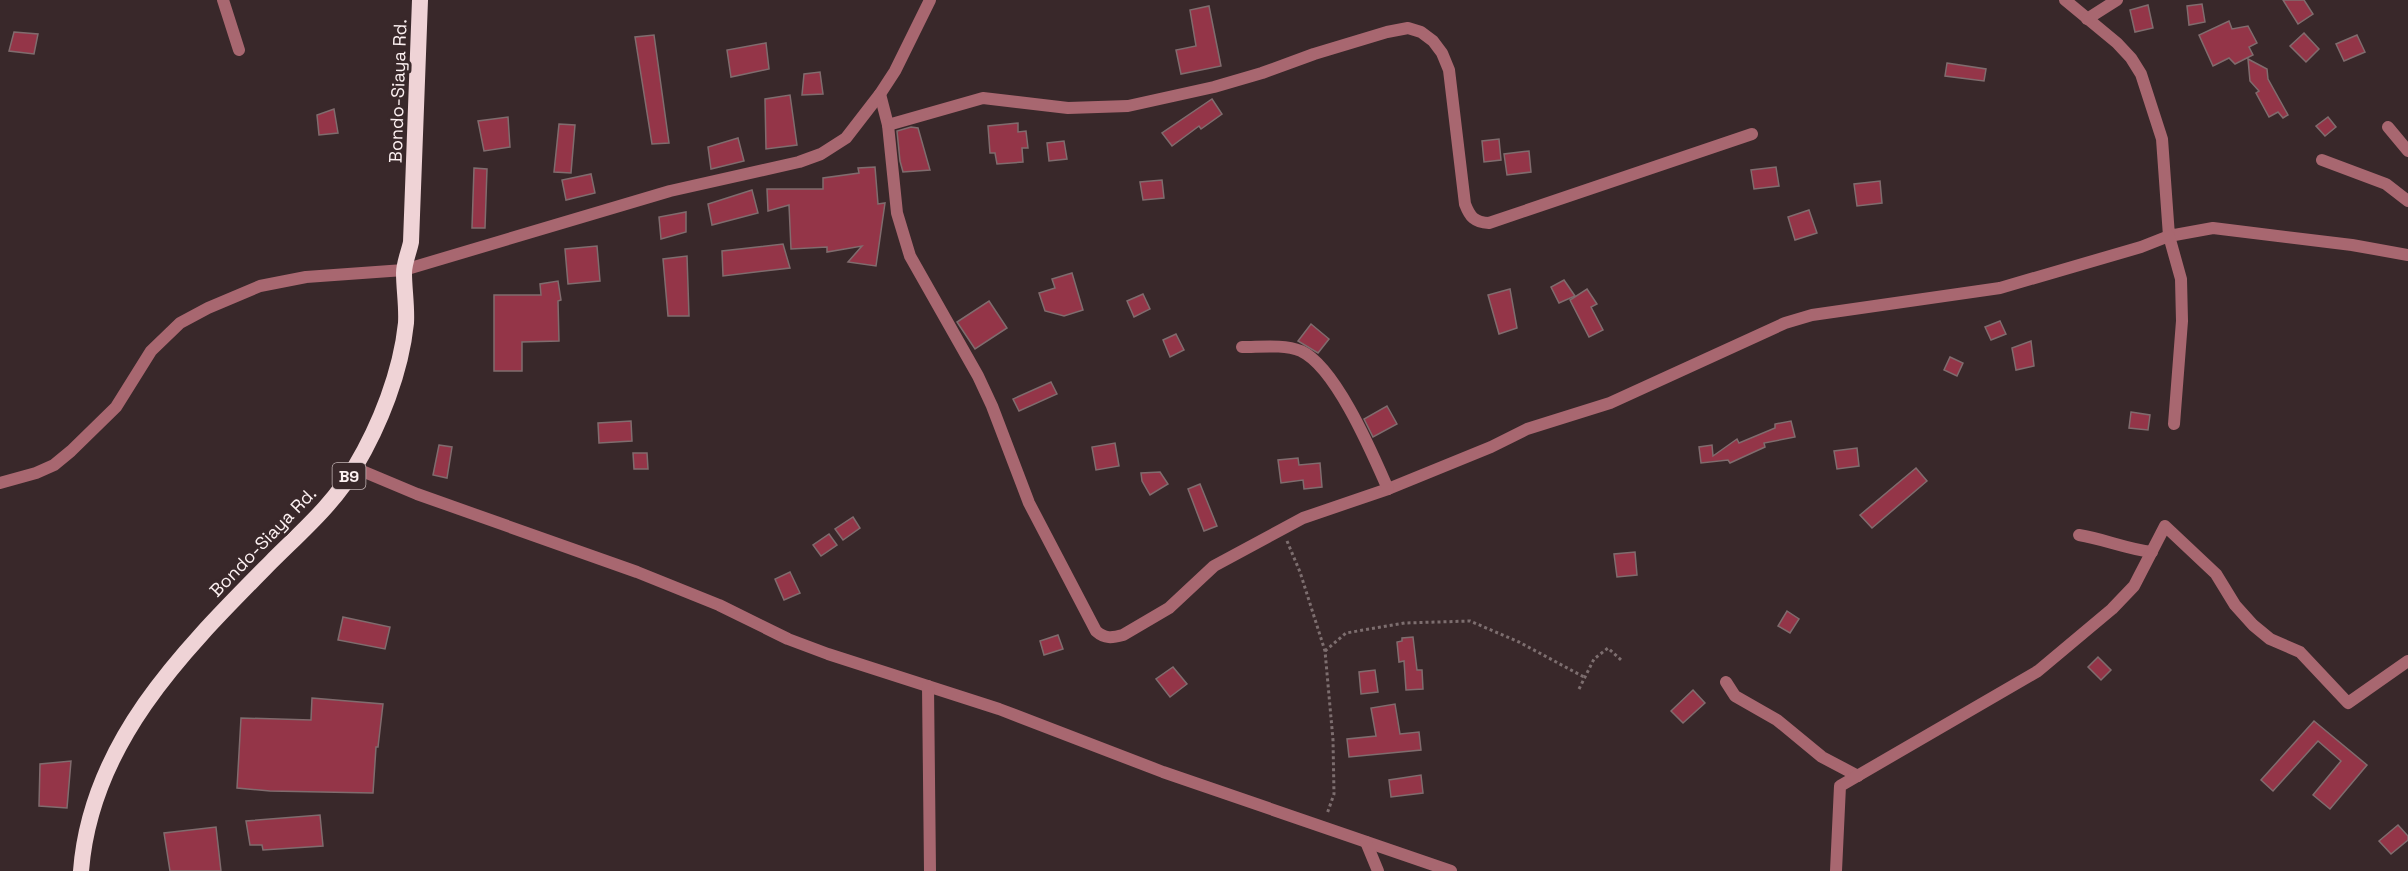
<svg xmlns="http://www.w3.org/2000/svg" width="2408" height="871" font-family="'Space Grotesk',sans-serif">
<style>
.building{fill:#943548;stroke:#806c6e;stroke-width:1.5}
.lines{fill:none;stroke-linecap:round;stroke-linejoin:round}
.path{stroke:#7d6e6f;stroke-width:3;stroke-dasharray:3 3;stroke-linecap:butt}
.minor{stroke:#a86770;stroke-width:12}
.trunk{stroke:#efd3d6;stroke-width:16}
.labels{text-anchor:middle;stroke-width:6;stroke-linejoin:round;paint-order:stroke}
.shield{fill:#39282a;stroke:#c2b4b5;stroke-width:1.5}
.shield-label{font-size:16px;font-weight:bold;fill:#fcf0f1}
.street-label{font-size:18px;fill:#fcf0f1;stroke:#39282a}
</style>
<rect width="100%" height="100%" fill="#39282a"/>
<g class="building">
<polygon points="2283,0 2304,0 2313,14 2298,24"/>
<polygon points="2202,4 2205,22 2189,25 2187,6"/>
<polygon points="2148,5 2153,28 2135,32 2130,10"/>
<polygon points="1209,6 1221,66 1181,74 1176,50 1196,46 1190,10"/>
<polygon points="2229,21 2232,29 2248,26 2257,43 2249,47 2253,55 2235,64 2229,58 2213,66 2199,35"/>
<polygon points="14,32 38,34 34,54 9,51"/>
<polygon points="2304,33 2319,49 2306,62 2290,46"/>
<polygon points="654,35 669,143 652,144 635,37"/>
<polygon points="2357,35 2365,52 2344,61 2336,44"/>
<polygon points="766,43 769,69 731,77 727,50"/>
<polygon points="2248,59 2267,69 2268,79 2288,115 2283,118 2278,112 2269,117 2256,93 2259,91 2250,81"/>
<polygon points="1947,63 1986,69 1984,81 1945,76"/>
<polygon points="820,72 823,94 802,95 804,74"/>
<polygon points="790,95 797,145 766,149 765,99"/>
<polygon points="1212,99 1222,114 1201,129 1199,126 1172,146 1162,133"/>
<polygon points="334,109 338,133 319,135 317,115"/>
<polygon points="508,117 510,147 484,151 478,121"/>
<polygon points="2328,117 2336,127 2325,136 2316,126"/>
<polygon points="1018,123 1018,132 1026,131 1028,148 1022,148 1023,162 997,164 995,153 990,153 988,126"/>
<polygon points="559,124 575,125 571,173 554,172"/>
<polygon points="911,127 918,128 930,170 903,172 900,161 897,131"/>
<polygon points="738,138 744,161 711,169 708,147"/>
<polygon points="1499,139 1501,160 1484,162 1482,141"/>
<polygon points="1064,141 1067,159 1049,161 1047,143"/>
<polygon points="1529,151 1531,172 1507,175 1504,154"/>
<polygon points="875,167 878,204 885,203 876,266 848,262 862,246 827,252 827,247 791,249 789,205 768,211 767,189 823,189 823,178 859,173 858,168"/>
<polygon points="1776,167 1779,186 1754,189 1751,170"/>
<polygon points="474,168 487,169 485,228 472,228"/>
<polygon points="591,174 595,193 566,200 562,180"/>
<polygon points="1162,180 1164,198 1143,200 1140,182"/>
<polygon points="1880,181 1882,203 1857,206 1854,184"/>
<polygon points="752,190 758,213 712,225 708,204"/>
<polygon points="1809,210 1817,233 1795,240 1788,217"/>
<polygon points="686,212 686,232 661,239 659,217"/>
<polygon points="783,244 790,268 723,276 722,251"/>
<polygon points="597,246 600,281 568,284 565,249"/>
<polygon points="687,256 689,316 668,316 663,259"/>
<polygon points="1072,273 1083,310 1064,316 1045,311 1039,293 1055,288 1052,279"/>
<polygon points="1564,280 1575,296 1559,303 1551,287"/>
<polygon points="558,281 561,300 558,301 559,341 522,342 522,371 494,371 494,295 541,295 540,284"/>
<polygon points="1510,289 1517,328 1499,334 1488,295"/>
<polygon points="1587,289 1597,304 1591,307 1603,330 1589,337 1570,300"/>
<polygon points="1143,294 1150,309 1134,317 1127,301"/>
<polygon points="989,301 1007,328 975,349 957,322"/>
<polygon points="2000,321 2006,334 1991,340 1985,327"/>
<polygon points="1311,324 1329,339 1318,353 1298,341"/>
<polygon points="1176,334 1184,350 1170,357 1163,340"/>
<polygon points="2031,341 2034,366 2016,370 2012,348"/>
<polygon points="1950,357 1963,363 1957,376 1944,370"/>
<polygon points="1051,382 1057,394 1019,411 1013,399"/>
<polygon points="1387,406 1397,424 1373,437 1364,419"/>
<polygon points="2131,412 2150,415 2148,430 2129,428"/>
<polygon points="631,421 632,441 599,443 598,423"/>
<polygon points="1791,421 1795,437 1764,443 1765,447 1730,463 1728,460 1701,463 1699,447 1712,445 1713,456 1737,439 1739,443 1775,428 1775,424"/>
<polygon points="1115,443 1119,466 1096,470 1092,447"/>
<polygon points="439,445 452,447 447,478 433,475"/>
<polygon points="1857,448 1859,466 1837,469 1834,451"/>
<polygon points="633,453 647,453 648,469 634,469"/>
<polygon points="1298,458 1299,465 1320,463 1322,487 1304,489 1303,480 1281,483 1278,460"/>
<polygon points="1916,468 1927,481 1872,528 1860,515"/>
<polygon points="1160,472 1168,484 1150,495 1142,481 1141,473"/>
<polygon points="1200,484 1217,526 1204,531 1188,489"/>
<polygon points="853,517 860,528 843,540 835,529"/>
<polygon points="829,534 837,545 821,556 813,545"/>
<polygon points="1635,552 1637,575 1617,577 1614,554"/>
<polygon points="790,572 800,593 784,600 775,579"/>
<polygon points="1787,611 1799,619 1790,633 1778,626"/>
<polygon points="343,617 390,627 385,649 338,640"/>
<polygon points="1058,635 1063,649 1044,655 1040,641"/>
<polygon points="1413,637 1417,670 1422,670 1423,689 1406,690 1404,661 1399,662 1397,642 1402,641 1402,638"/>
<polygon points="2098,657 2111,670 2101,680 2088,667"/>
<polygon points="1173,667 1187,684 1170,697 1156,679"/>
<polygon points="1375,670 1378,692 1361,694 1359,672"/>
<polygon points="1693,690 1705,703 1683,723 1671,711"/>
<polygon points="312,698 383,704 378,747 376,747 373,793 270,791 237,788 241,718 311,720"/>
<polygon points="1395,704 1400,734 1419,732 1421,750 1349,757 1347,739 1376,736 1371,708"/>
<polygon points="2314,721 2367,765 2330,809 2313,795 2341,761 2318,741 2273,791 2261,780"/>
<polygon points="71,761 67,808 39,806 40,764"/>
<polygon points="1421,775 1423,793 1391,797 1389,780"/>
<polygon points="320,815 323,846 263,850 262,845 250,845 246,821"/>
<polygon points="2398,825 2408,836 2408,840 2391,854 2379,841"/>
<polygon points="216,827 221,871 170,871 164,833"/>
</g>
<g class="lines">
<g class="path">
<polyline points="1287,541 1300,572 1325,651 1333,740 1334,794 1327,814"/>
<polyline points="1325,651 1346,633 1405,623 1470,621 1519,642 1584,677"/>
<polyline points="1579,689 1594,659 1608,648 1621,660"/>
</g>
<g class="minor">
<polyline points="223,0 239,50"/>
<polyline points="2065,0 2117,43 2131,58 2141,74 2162,139 2169,236 2213,228 2352,245 2408,255"/>
<polyline points="2087,19 2117,0"/>
<path d="M880 94 888 125 897 213 910 256 978 376 992 406 1029 503 1096 631C1105 639 1112 638 1123 635L1169 608 1214 566 1303 518 1388 489 1491 447 1527 429 1610 403 1785 323 1812 315 2000 288 2141 247 2169 236 2181 279 2182 321 2174 424"/>
<path d="M888 125 983 98 1068 108 1128 106 1214 87 1262 73 1314 54 1387 32 1408 28 1421 32 1433 41 1442 53 1449 70 1465 204C1470 217 1474 222 1489 223L1752 134"/>
<polyline points="2388,127 2408,151"/>
<polyline points="2322,160 2386,184 2408,201"/>
<path d="M1242 347C1261 347 1283 344 1301 351 1336 367 1373 455 1388 489"/>
<polyline points="355,468 417,494 637,572 719,605 788,639 828,654 999,709 1163,772 1451,871"/>
<polyline points="0,483 36,473 54,465 71,451 116,407 151,351 180,323 208,308 260,286 306,277 404,270 670,191 799,162 821,154 846,138 880,94 895,71 930,0"/>
<path d="M2079 535C2104 539 2127 549 2152 552"/>
<polyline points="1726,682 1735,696 1777,720 1822,757 1858,776"/>
<polyline points="928,686 930,871"/>
<polyline points="1366,842 1378,871"/>
<polyline points="1836,871 1840,786 2038,671 2112,609 2134,586 2165,526 2216,574 2235,605 2253,625 2270,639 2300,652 2348,703 2408,661"/>
</g>
<path class="trunk" d="M81 871C91 741 185 649 271 562 300 533 335 503 355 467 380 425 401 372 406 323 407 306 404 289 404 273 404 263 409 252 411 242L420 0"/>
</g>
<g class="labels">
<rect class="shield" x="332.5" y="463" width="33" height="26" rx="4.5"/>
<g class="shield-label">
<text x="349" y="482">B9</text>
</g>
<g class="street-label">
<text transform="translate(398 91) rotate(-88)" y="6">Bondo-Siaya Rd.</text>
<text transform="translate(263 542) rotate(-46)" y="6">Bondo-Siaya Rd.</text>
</g>
</g>
</svg>
